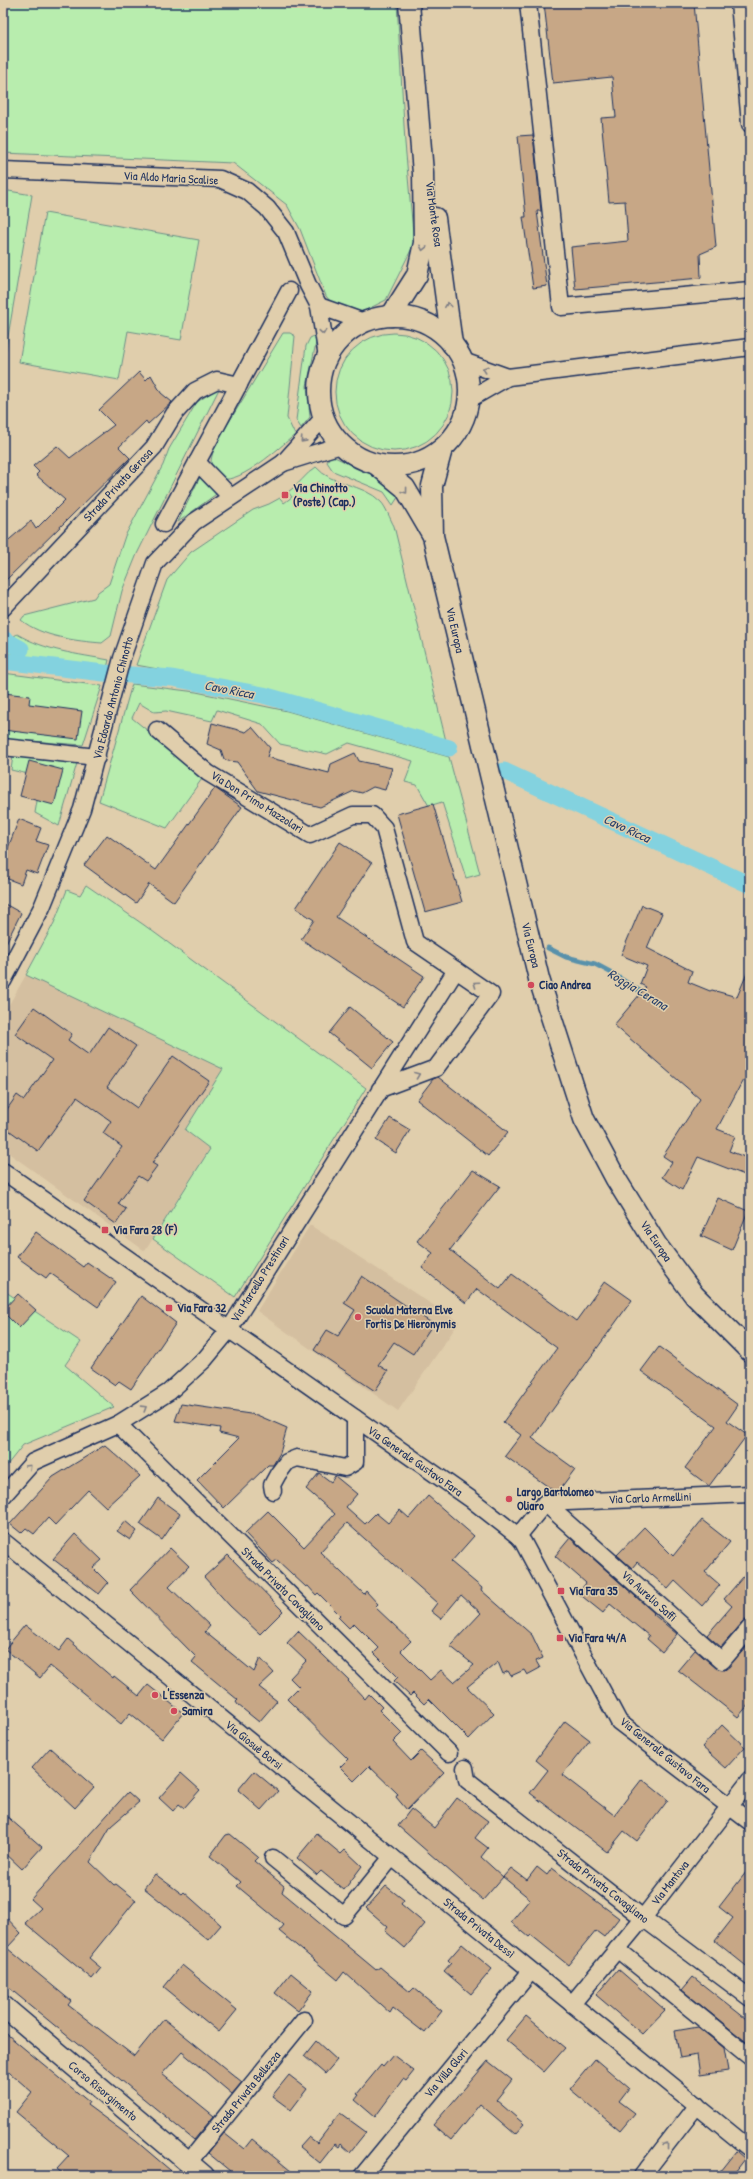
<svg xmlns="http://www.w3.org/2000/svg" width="753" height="2179" font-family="'Patrick Hand',sans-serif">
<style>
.built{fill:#d4bfa0}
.green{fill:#b8edae;stroke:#6a8e86}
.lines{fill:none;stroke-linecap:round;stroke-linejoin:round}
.stream{stroke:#5991ab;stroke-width:5}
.canal{stroke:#83d2df;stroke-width:17}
.building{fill:#c7a786;stroke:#1b2f5e;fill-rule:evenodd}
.minor-casing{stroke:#1b2f5e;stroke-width:19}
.major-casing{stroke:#1b2f5e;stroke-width:23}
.minor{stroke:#e0ceac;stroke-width:16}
.major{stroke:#e0ceac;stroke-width:20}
.oneway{stroke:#7e7e85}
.poi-dot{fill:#d1495b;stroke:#e0ceac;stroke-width:1.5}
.labels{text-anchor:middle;stroke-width:3;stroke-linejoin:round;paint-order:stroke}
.street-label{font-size:12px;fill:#1b2f5e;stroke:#e0ceac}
.poi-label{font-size:12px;font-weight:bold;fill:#1b2f5e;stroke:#e0ceac;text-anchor:start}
.water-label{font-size:13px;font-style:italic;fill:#253f6b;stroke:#e0ceac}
</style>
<rect width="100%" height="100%" fill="#e0ceac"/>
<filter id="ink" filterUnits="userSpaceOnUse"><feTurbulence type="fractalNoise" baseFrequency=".025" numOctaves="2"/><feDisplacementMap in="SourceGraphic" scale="8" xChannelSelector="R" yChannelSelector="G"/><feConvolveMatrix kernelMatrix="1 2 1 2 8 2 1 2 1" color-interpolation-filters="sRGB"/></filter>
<g filter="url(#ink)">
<g class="built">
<polygon points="26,975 223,1069 185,1130 210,1148 145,1251 3,1149 3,1015"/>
<polygon points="310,1225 459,1322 398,1411 257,1311"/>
</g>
<g class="green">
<polygon points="3,3 397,3 405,143 414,244 386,300 362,312 339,312 326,296 300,229 287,205 233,163 3,153"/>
<polygon points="3,190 32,195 3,366"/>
<polygon points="45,213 199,240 181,340 128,331 119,380 19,362"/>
<path d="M283 333H290L295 336 287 418 295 435C278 448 242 483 221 479 208 464 210 463 215 445Z"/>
<circle cx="394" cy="392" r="59"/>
<polygon points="314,336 317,338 307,386 310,417 301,428 296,420 306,346 310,338"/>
<path d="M220 387 137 554 122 591 111 636 102 643C76 641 42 637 21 620L24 616 94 598 98 592 109 584 125 536 163 465 169 449 197 402Z"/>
<polygon points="330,455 387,481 400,494 393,505 384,492 333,471 327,462"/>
<path d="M316 467C332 486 363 483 381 502 386 507 390 519 394 526L446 741 332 707 240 684 136 665 167 580 191 552 253 510 269 504 280 498 284 503 292 497 288 492C299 485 305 474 316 467Z"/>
<polygon points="200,477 219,492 178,522"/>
<path d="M17 634C46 651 77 654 109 660L107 668 3 653V644Z"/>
<polygon points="3,673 102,686 83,745 3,739"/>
<polygon points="132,684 196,692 287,711 449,757 480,874 466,878 442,802 429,806 417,785 405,782 413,761 349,743 327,754 280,744 262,724 217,710 212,721 166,711 154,712 139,703 132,718 204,776 167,828 99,801"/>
<polygon points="13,756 77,763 59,826 35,813 41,777 11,770"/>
<polygon points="86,885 144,925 366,1088 235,1297 153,1239 210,1149 185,1130 223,1069 26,975 54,923 67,890 80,895"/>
<polygon points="3,1290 81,1342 65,1365 114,1407 23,1445 3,1470"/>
</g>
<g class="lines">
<polyline class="stream" points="548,948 566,957 595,964 610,972 646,995"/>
<g class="canal">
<polyline points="3,639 21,649"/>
<polyline points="3,661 104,673 172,678 263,695 449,748"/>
<polyline points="504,771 750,885"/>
</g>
</g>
<g class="building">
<polygon points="544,3 694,3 716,247 700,254 701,278 575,289 571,247 628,241 625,201 609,202 601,118 616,117 612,77 553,83"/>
<polygon points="533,135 541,211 537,211 547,286 533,288 523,217 526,217 518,136"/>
<polygon points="139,372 146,380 151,375 161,393 172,402 148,424 146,421 119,447 130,458 3,583 3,545 31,521 36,529 65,500 36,475 39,472 33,466 57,446 70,458 114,425 99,410"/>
<polygon points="4,693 30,696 29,704 82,711 78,739 3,730"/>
<polygon points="212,723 246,732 252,727 270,748 267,757 329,773 331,764 355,753 359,761 392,768 385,790 373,787 362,793 354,791 320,807 258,791 237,762 228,761 224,759 221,750 207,744"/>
<polygon points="29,761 63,770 54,805 20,796"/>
<polygon points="215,788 242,807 174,902 149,884 136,903 84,865 107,835 156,870"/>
<polygon points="433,804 462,902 425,912 397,814"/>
<polygon points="19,819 41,828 36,841 48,845 37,874 26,870 21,884 3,877 3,861"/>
<polygon points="340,842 372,863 336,917 424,976 403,1007 301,939 314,920 296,908"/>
<polygon points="3,903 21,913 3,949"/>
<polygon points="642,905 662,913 647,948 692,971 688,982 710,991 712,990 737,997 750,966 750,1083 743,1080 717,1129 735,1136 729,1151 750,1159 750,1177 698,1157 682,1190 662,1177 672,1162 663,1156 700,1099 614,1025 646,987 640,984 647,966 621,955"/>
<polygon points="34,1007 72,1034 68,1040 89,1055 108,1027 136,1046 107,1087 137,1108 173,1056 209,1081 152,1163 157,1166 146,1181 138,1176 118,1204 126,1209 116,1224 84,1201 122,1147 103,1133 111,1121 77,1097 38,1151 3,1126 3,1115 17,1095 24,1100 52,1060 15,1034"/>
<polygon points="350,1007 393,1042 372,1068 329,1033"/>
<polygon points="438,1077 508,1132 488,1156 417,1100 433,1079"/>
<polygon points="390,1118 410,1130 396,1153 376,1140"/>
<polygon points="473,1170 500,1186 450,1250 500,1289 512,1274 576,1321 605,1281 632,1300 532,1438 575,1469 557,1493 505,1456 521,1435 503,1422 557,1348 477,1289 466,1303 422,1268 433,1253 417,1241"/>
<polygon points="718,1198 748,1211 732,1250 701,1236"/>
<polygon points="36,1232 83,1267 87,1262 116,1282 98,1307 50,1273 46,1278 17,1257"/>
<polygon points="362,1276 433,1324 413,1354 394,1342 378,1365 388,1371 375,1391 314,1350 327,1330 338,1336 355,1310 344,1303"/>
<polygon points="18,1294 36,1310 19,1328 3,1312 3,1310"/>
<polygon points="141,1296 176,1323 131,1389 119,1381 115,1385 91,1368"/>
<polygon points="659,1347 738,1405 727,1421 747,1435 709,1486 685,1468 716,1426 641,1371"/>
<polygon points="181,1404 257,1415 287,1428 280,1453 273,1465 268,1465 224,1508 197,1480 239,1438 219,1433 220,1428 175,1421"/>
<polygon points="105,1445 140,1476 106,1507 88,1490 55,1525 48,1518 34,1534 26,1528 21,1533 10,1524 53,1477"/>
<path d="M319 1473 331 1482 335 1476 357 1494 346 1507 365 1524 376 1513 388 1523 400 1510 409 1518 428 1496 474 1536 451 1562 482 1588 481 1590 532 1635 543 1658 536 1661 540 1668 527 1675 524 1670 511 1676 508 1671 503 1674 498 1662 467 1687 494 1713 469 1739 429 1699 424 1704 413 1693 410 1696 394 1681 398 1677 374 1653 379 1648 354 1623 349 1628 338 1617 340 1615 318 1593 316 1595 308 1586 306 1587 277 1560 273 1563 245 1533 268 1511 304 1547 335 1514 306 1489ZM347 1523 437 1603 431 1611 441 1619 461 1595 481 1613 450 1646 474 1665 454 1682 441 1670 430 1680 401 1651 411 1641 375 1607 378 1604 366 1591 364 1594 320 1552Z"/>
<polygon points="158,1498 180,1514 162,1540 140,1524"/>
<polygon points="702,1520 730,1542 705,1572 720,1585 702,1606 675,1581 668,1589 637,1562 632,1568 617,1555 644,1527 673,1556"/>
<polygon points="125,1521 137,1531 130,1540 117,1531"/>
<polygon points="75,1534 102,1560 93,1568 108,1583 99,1594 53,1559"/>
<polygon points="570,1538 654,1613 653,1614 677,1634 662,1652 647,1639 649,1636 610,1604 603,1613 578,1593 586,1583 555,1556"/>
<polygon points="170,1548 189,1566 169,1587 210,1626 205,1632 254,1672 260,1658 274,1673 259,1687 277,1701 259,1722 238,1705 236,1702 238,1700 192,1662 196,1657 130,1590"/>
<polygon points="228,1555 283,1611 260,1634 230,1606 204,1577"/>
<polygon points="750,1569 750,1619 743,1622 721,1647 707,1635 732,1606 724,1599"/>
<polygon points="25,1625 59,1651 68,1639 113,1678 114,1676 139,1696 148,1685 183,1713 162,1739 130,1713 121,1724 50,1666 40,1678 5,1649"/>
<polygon points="298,1631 349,1680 348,1681 365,1699 369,1694 382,1707 379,1710 402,1733 393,1742 411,1761 421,1751 444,1772 407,1810 396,1797 398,1794 369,1766 354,1781 340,1767 348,1759 287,1699 299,1687 290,1678 306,1661 287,1643"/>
<polygon points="750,1643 750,1703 738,1717 678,1670 695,1650 716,1668 725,1670"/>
<polygon points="565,1721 590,1740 562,1775 614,1815 642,1779 668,1800 637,1841 624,1831 607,1852 530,1793 548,1770 536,1760"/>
<polygon points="722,1725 745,1747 726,1768 702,1747"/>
<polygon points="50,1748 94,1787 75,1808 32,1768"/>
<polygon points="254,1771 278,1791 261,1810 238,1790"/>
<polygon points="181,1773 200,1790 184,1808 179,1804 173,1811 159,1798"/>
<polygon points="128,1792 139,1802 111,1826 90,1862 114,1885 116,1884 136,1900 89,1958 101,1968 92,1979 25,1923 41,1908 31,1899"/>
<polygon points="457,1798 488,1821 475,1838 488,1848 481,1857 503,1877 483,1900 398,1826 411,1809 434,1828"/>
<polygon points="3,1813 42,1847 22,1869 3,1851"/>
<polygon points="230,1834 258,1857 254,1861 284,1886 282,1892 376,1970 380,1967 410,1992 414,1988 442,2011 425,2033 393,2008 390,2013 344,1972 338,1980 279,1931 284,1925 237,1886 241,1882 210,1856 226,1835"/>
<polygon points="317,1834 341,1854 345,1850 362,1866 344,1890 321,1871 317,1875 297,1858"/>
<polygon points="537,1867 547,1875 552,1868 619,1918 604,1937 596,1931 568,1965 531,1935 529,1937 511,1922 530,1899 503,1877 511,1868 527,1880"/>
<polygon points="750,1867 750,1969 715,1941 733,1918 719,1907"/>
<polygon points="155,1874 182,1894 184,1892 221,1925 208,1940 144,1888"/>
<polygon points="386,1886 404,1900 401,1904 425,1924 405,1948 385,1931 388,1927 366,1908"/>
<polygon points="3,1914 21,1933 7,1948 71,2001 68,2005 134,2056 164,2019 242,2082 232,2094 182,2052 162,2074 214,2116 194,2140 3,1983"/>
<polygon points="462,1944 492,1969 471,1994 444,1971 451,1963 448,1960"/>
<polygon points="182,1965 237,2010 219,2032 164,1987"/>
<polygon points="618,1969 665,2010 642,2034 596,1995"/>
<polygon points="291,1973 313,1991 298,2011 275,1993"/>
<polygon points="693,1977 750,2022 750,2045 682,1990"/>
<polygon points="526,2016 565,2048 544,2072 506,2040"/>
<polygon points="698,2027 724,2048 728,2071 700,2075 697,2055 680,2058 675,2031"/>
<polygon points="3,2031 89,2102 87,2105 136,2141 177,2176 65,2176 57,2169 69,2156 16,2112 32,2092 3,2067"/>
<polygon points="316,2041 337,2060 325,2074 304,2056"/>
<polygon points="393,2055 414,2071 406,2081 403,2079 375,2117 355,2100 359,2095 357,2094 381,2065 383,2067"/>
<polygon points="595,2059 629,2088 619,2101 635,2113 620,2131 570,2089"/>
<polygon points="488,2061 512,2080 496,2100 524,2124 515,2134 480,2104 451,2140 433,2125"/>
<polygon points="289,2075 307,2089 291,2110 272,2096"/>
<polygon points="340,2113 366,2132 350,2152 341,2144 339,2147 335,2144 320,2163 300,2147 309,2137 317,2143"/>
<polygon points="224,2133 244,2149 252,2139 297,2176 236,2176 208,2153"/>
<polygon points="736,2151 745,2159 732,2176 716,2176"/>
</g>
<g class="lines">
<defs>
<g id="minor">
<polyline points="528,3 561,307 750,290"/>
<polyline points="739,3 750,124"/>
<polyline points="3,170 220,179 247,191 267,208 286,232 308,285 319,306 327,357"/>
<polyline points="319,306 364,322"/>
<polyline points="463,361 508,377"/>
<polyline points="468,400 508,377 750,347"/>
<polyline points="197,462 231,497"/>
<polyline points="283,463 341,445"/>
<polyline points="164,524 289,291"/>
<polyline points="3,608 154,447 174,414 195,391 217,380 239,385"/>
<polyline points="157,730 208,773 310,835 353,815 372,815 384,828 415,942 456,970"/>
<polyline points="3,747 97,757"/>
<polyline points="3,981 42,907 82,809 122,658 155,563 194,522 283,463 324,417"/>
<polyline points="3,1171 472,1500 518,1536 523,1542 619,1722 750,1822"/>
<polyline points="118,1424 449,1753"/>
<polyline points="273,1491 272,1485 278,1474 287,1462 297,1458 345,1468 355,1462 355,1418"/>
<polyline points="3,1496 33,1462 118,1424 169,1392 205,1359 229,1330 244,1306 456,970 491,994 436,1068 380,1089"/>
<polyline points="545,1503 722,1661 750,1628"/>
<polyline points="518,1536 545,1503 750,1494"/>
<polyline points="3,1541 392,1857"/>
<polyline points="465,1768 467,1780 643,1918 750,1998"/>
<polyline points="273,1858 344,1916 392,1857 750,2149"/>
<polyline points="617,1949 750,2057"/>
<polyline points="572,2004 643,1918 750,1780"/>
<polyline points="188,2163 304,2020"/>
<polyline points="362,2176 531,1971"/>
<polyline points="642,2176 697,2105"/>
</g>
<g id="major">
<polyline points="435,218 452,344"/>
<polyline points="391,316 417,275 424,243 423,173 409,3"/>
<circle cx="394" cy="391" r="75"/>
<polyline points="442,449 432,486 433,536 539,979 584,1119 616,1179 656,1244 694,1295 750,1351"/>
<polyline points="377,465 405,488 432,534"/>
<polyline points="3,2006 204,2176"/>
</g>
</defs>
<use href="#minor" class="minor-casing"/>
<use href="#major" class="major-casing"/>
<use href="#minor" class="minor"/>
<use href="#major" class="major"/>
</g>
<defs><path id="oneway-chevron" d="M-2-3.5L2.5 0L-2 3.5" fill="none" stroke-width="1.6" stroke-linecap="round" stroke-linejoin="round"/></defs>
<g class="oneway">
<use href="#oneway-chevron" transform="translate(423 248) rotate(102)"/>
<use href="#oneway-chevron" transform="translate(448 305) rotate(-97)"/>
<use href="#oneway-chevron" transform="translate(323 332) rotate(81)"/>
<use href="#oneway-chevron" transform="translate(485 369) rotate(-161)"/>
<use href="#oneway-chevron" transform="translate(303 440) rotate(132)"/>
<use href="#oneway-chevron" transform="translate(405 491) rotate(53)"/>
<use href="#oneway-chevron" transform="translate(476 984) rotate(-145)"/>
<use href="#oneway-chevron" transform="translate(417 1075) rotate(-21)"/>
<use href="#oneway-chevron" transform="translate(144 1408) rotate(-32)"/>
<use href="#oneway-chevron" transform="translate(29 1467) rotate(-46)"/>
<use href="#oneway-chevron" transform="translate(666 2145) rotate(-52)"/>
</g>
</g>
<g class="poi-dot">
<rect x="281" y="491" width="8" height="8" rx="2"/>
<circle cx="531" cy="985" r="4"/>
<rect x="101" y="1226" width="8" height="8" rx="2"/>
<rect x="165" y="1304" width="8" height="8" rx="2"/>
<circle cx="358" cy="1317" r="4"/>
<circle cx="509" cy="1499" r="4"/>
<rect x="557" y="1587" width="8" height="8" rx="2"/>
<rect x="556" y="1634" width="8" height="8" rx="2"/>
<circle cx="155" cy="1695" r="4"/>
<circle cx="174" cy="1711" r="4"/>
</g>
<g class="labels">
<g class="street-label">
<text transform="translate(171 178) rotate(3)" y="4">Via Aldo Maria Scalise</text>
<text transform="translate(434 214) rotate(82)" y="4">Via Monte Rosa</text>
<text transform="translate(118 485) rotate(-47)" y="4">Strada Privata Gerosa</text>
<text transform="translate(455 630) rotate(77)" y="4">Via Europa</text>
<text transform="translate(113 698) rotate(-75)" y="4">Via Edoardo Antonio Chinotto</text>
<text transform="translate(257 802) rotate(32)" y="4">Via Don Primo Mazzolari</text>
<text transform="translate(531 945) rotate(76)" y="4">Via Europa</text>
<text transform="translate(656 1241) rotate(56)" y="4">Via Europa</text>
<text transform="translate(260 1279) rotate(-58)" y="4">Via Marcello Prestinari</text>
<text transform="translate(415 1461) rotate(35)" y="4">Via Generale Gustavo Fara</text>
<text transform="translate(650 1498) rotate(-2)" y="4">Via Carlo Armellini</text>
<text transform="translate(283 1589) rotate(45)" y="4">Strada Privata Cavagliano</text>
<text transform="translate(649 1596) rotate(42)" y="4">Via Aurelio Saffi</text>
<text transform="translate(254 1745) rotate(39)" y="4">Via Giosuè Borsi</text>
<text transform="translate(665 1755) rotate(39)" y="4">Via Generale Gustavo Fara</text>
<text transform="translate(670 1883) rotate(-52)" y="4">Via Mantova</text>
<text transform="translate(603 1886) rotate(38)" y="4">Strada Privata Cavagliano</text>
<text transform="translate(479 1928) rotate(39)" y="4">Strada Privata Dessì</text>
<text transform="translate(446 2073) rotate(-50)" y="4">Via Villa Glori</text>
<text transform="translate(103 2091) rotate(40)" y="4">Corso Risorgimento</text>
<text transform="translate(246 2092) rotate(-51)" y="4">Strada Privata Bellezza</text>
</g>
<g class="poi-label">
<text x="293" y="492">Via Chinotto<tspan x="293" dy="14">(Poste) (Cap.)</tspan></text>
<text x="539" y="989">Ciao Andrea</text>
<text x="113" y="1234">Via Fara 28 (F)</text>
<text x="177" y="1312">Via Fara 32</text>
<text x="366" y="1314">Scuola Materna Elve<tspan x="366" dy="14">Fortis De Hieronymis</tspan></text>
<text x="517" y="1496">Largo Bartolomeo<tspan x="517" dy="14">Oliaro</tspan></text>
<text x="569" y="1595">Via Fara 35</text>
<text x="568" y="1642">Via Fara 44/A</text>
<text x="163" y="1699">L'Essenza</text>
<text x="182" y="1715">Samira</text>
</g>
<g class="water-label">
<text transform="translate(229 689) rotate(11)" y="5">Cavo Ricca</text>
<text transform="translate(627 828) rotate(25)" y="5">Cavo Ricca</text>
<text transform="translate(638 989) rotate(31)" y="5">Roggia Cerana</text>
</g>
</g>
<rect width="753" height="2179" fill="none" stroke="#e0ceac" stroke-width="16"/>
<rect x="8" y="8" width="737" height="2163" fill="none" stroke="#1b2f5e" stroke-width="1.5" filter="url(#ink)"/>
</svg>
